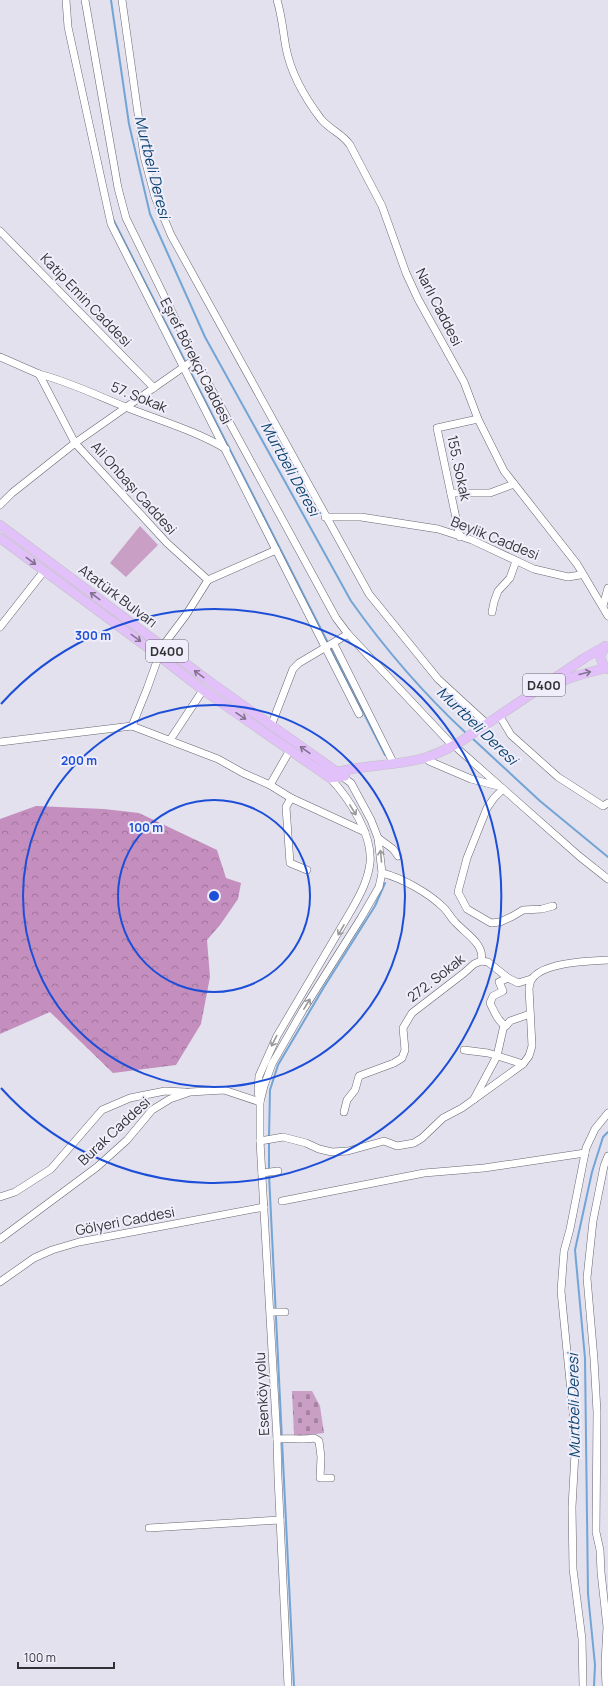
<svg xmlns="http://www.w3.org/2000/svg" width="608" height="1686" font-family="Manrope,sans-serif">
<style>
.forest{fill:url(#forest-crowns)}
.cemetery{fill:url(#cemetery-stones)}
.garden{fill:#ca9fc6}
.lines{fill:none;stroke-linecap:round;stroke-linejoin:round}
.stream{stroke:#73a4d6;stroke-width:2}
.minor-casing{stroke:#676771;stroke-width:8}
.major-casing{stroke:#c2c2c3;stroke-width:10}
.minor{stroke:#fff;stroke-width:7}
.major{stroke:#e2c0fa;stroke-width:9}
.oneway{stroke:#81728e}
.oneway2{stroke:#98989a}
.ring{fill:none;stroke:#1d4ed8;stroke-width:2}
.labels{text-anchor:middle;stroke-width:4;stroke-linejoin:round;paint-order:stroke}
.shield{fill:#efeefa;stroke:#6b6a71;stroke-width:1}
.shield-label{font-size:13px;font-weight:bold;fill:#323236}
.street-label{font-size:14px;fill:#323236;stroke:#efeefa}
.water-label{font-size:15px;font-style:italic;fill:#0e4473;stroke:#efeefa}
.centre{fill:#1d4ed8;stroke:#efeefa;stroke-width:2}
.ring-label{font-size:12px;text-anchor:middle;font-weight:bold;fill:#1d4ed8;stroke:#efeefa;stroke-width:4;stroke-linejoin:round;paint-order:stroke}
</style>
<defs>
<pattern id="forest-crowns" width="20" height="18" patternUnits="userSpaceOnUse"><rect width="20" height="18" fill="#c48fbf"/><path d="M2 6a3 3 0 1 1 6 0M12 15a3 3 0 1 1 6 0" fill="none" stroke="#a0759c"/></pattern>
<pattern id="cemetery-stones" width="16" height="16" patternUnits="userSpaceOnUse"><rect width="16" height="16" fill="#ca9fc6"/><path d="M2 7V4a2 2 0 0 1 4 0v3zM10 15v-3a2 2 0 0 1 4 0v3z" fill="#a582a2"/></pattern>
</defs>
<rect width="100%" height="100%" fill="#e2e1ed"/>
<polygon class="forest" points="36,806 104,809 139,813 217,850 226,878 241,883 238,899 220,925 207,940 210,977 201,1024 176,1065 113,1073 50,1012 0,1034 0,819"/>
<polygon class="cemetery" points="292,1391 312,1391 320,1406 324,1433 307,1435 294,1435"/>
<polygon class="garden" points="140,526 158,545 126,577 110,563"/>
<g class="lines">
<g class="stream">
<path d="M111 0 129 124 150 214 205 337 351 601C385 649 424 694 467 734"/>
<polyline points="113,219 328,643"/>
<polyline points="330,647 385,755"/>
<polyline points="472,738 540,801 608,857"/>
<polyline points="269,1137 270,1090 278,1065 324,987 375,906 385,883"/>
<polyline points="269,1142 269,1169"/>
<polyline points="269,1174 294,1686"/>
<polyline points="594,1686 595,1665 588,1594 585,1358 575,1250 592,1172 603,1137 608,1132"/>
</g>
<defs>
<g id="minor">
<polyline points="66,0 68,27 111,224 359,714"/>
<polyline points="85,0 118,188 126,218 195,359 336,618 348,634 453,746"/>
<polyline points="122,0 144,156 155,197 171,235 369,594 438,679 487,724"/>
<path d="M277 0C282 16 283 32 286 48 291 74 305 98 321 119 330 130 343 134 350 145L382 206 406 273 418 299 464 382 478 419 504 471 577 564 608 616"/>
<polyline points="0,231 154,388"/>
<polyline points="0,357 39,374 75,443 167,543 208,580 276,550"/>
<path d="M39 374C70 382 98 396 128 408 161 421 196 431 226 449"/>
<polyline points="451,493 490,493 514,484"/>
<polyline points="0,505 12,493 75,443 195,359"/>
<polyline points="325,517 361,517 438,529 472,540 534,569 568,577 580,575 582,573"/>
<polyline points="460,537 437,428 478,419"/>
<polyline points="603,606 608,588"/>
<polyline points="492,612 494,602 498,591 510,578 516,561"/>
<polyline points="0,627 44,571"/>
<polyline points="334,644 394,764"/>
<polyline points="502,720 511,735 558,777 603,806 608,803"/>
<polyline points="132,726 147,689 162,647 186,615 208,580"/>
<polyline points="271,726 293,669 299,663 348,634"/>
<polyline points="170,740 203,690"/>
<polyline points="0,742 132,726 218,759 243,773 270,785 291,798 365,832"/>
<polyline points="458,749 579,856 608,879"/>
<polyline points="429,761 471,779 498,786"/>
<polyline points="270,785 290,750"/>
<polyline points="503,789 494,798 487,808 467,858 458,892 467,909 491,923 500,922 513,916 523,910 542,909 553,906"/>
<polyline points="291,798 286,807 290,863 307,870"/>
<polyline points="378,838 393,849 398,856"/>
<path d="M382 873C402 878 429 893 444 908 448 912 451 918 455 922 465 933 486 945 481 961"/>
<path d="M508 978 499 982 503 991 493 996 490 1003C494 1011 498 1022 506 1026L510 1021 530 1014"/>
<polyline points="464,1050 488,1053 523,1064"/>
<path d="M259 1098 258 1089 259 1076 277 1036 352 909C360 895 368 880 370 863 373 835 349 798 330 778"/>
<polyline points="474,1099 497,1056 504,1025"/>
<polyline points="344,1112 347,1100 355,1090 359,1076 394,1063 402,1058 405,1050 403,1028 412,1013 464,973 474,964 481,961 488,962 508,978 518,983 531,979"/>
<path d="M260 1141 283 1137 306 1143 319 1149 332 1152 348 1151 384 1141 397 1146 414 1143 422 1138 443 1118 462 1108 523 1064 529 1056 532 1046 529 988C530 985 530 981 532 979 543 962 590 961 608 960"/>
<polyline points="262,1173 278,1171"/>
<polyline points="0,1197 15,1192 51,1169 102,1110 130,1098 165,1091 185,1092"/>
<polyline points="282,1201 424,1173 484,1168 585,1153"/>
<polyline points="0,1239 97,1167 127,1140 152,1110 170,1099 190,1092 224,1090 260,1102"/>
<polyline points="0,1282 34,1258 52,1250 79,1242 264,1207"/>
<polyline points="271,1312 285,1312"/>
<path d="M277 1439C290 1438 302 1440 314 1438L319 1441 321 1457 320 1478H331"/>
<polyline points="149,1528 280,1520"/>
<polyline points="288,1686 278,1477 277,1439 260,1141 260,1102 264,1086 272,1064 303,1010 361,918 379,887 382,873 378,838 371,820 351,783 340,775"/>
<polyline points="583,1686 582,1639 573,1569 572,1507 575,1453 574,1422 561,1291 564,1251 570,1229 586,1148 595,1129 608,1113"/>
<polyline points="606,1686 605,1663 607,1627 601,1572 600,1550 596,1532 597,1412 594,1359 587,1278 593,1221 604,1166 608,1156"/>
</g>
<g id="major">
<path d="M0 525 213 684 337 772C364 765 392 766 420 759 434 756 447 749 460 742L586 657 604 647"/>
<polyline points="0,538 159,656 203,690 330,778 345,776"/>
<polyline points="605,646 600,656 603,665 608,669"/>
<path d="M550 688C566 677 587 673 606 668"/>
</g>
</defs>
<use href="#minor" class="minor-casing"/>
<use href="#major" class="major-casing"/>
<use href="#minor" class="minor"/>
<use href="#major" class="major"/>
</g>
<defs><path id="oneway-shaft" d="M-6 0H5M1.5-3L5.5 0L1.5 3" fill="none" stroke-width="1.6" stroke-linecap="round" stroke-linejoin="round"/></defs>
<g class="oneway">
<use href="#oneway-shaft" transform="translate(31 561) rotate(37)"/>
<use href="#oneway-shaft" transform="translate(95 596) rotate(-143)"/>
<use href="#oneway-shaft" transform="translate(136 638) rotate(36)"/>
<use href="#oneway-shaft" transform="translate(585 673) rotate(-14)"/>
<use href="#oneway-shaft" transform="translate(199 674) rotate(-144)"/>
<use href="#oneway-shaft" transform="translate(241 716) rotate(34)"/>
<use href="#oneway-shaft" transform="translate(305 750) rotate(-145)"/>
</g>
<g class="oneway2">
<use href="#oneway-shaft" transform="translate(353 810) rotate(58)"/>
<use href="#oneway-shaft" transform="translate(381 856) rotate(-95)"/>
<use href="#oneway-shaft" transform="translate(341 930) rotate(120)"/>
<use href="#oneway-shaft" transform="translate(307 1004) rotate(-58)"/>
<use href="#oneway-shaft" transform="translate(274 1041) rotate(117)"/>
</g>
<g class="ring">
<circle cx="214" cy="896" r="96"/>
<circle cx="214" cy="896" r="191"/>
<path d="M1 704A287 287 0 1 1 1 1088"/>
</g>
<g class="labels">
<g class="shield">
<rect x="146" y="640" width="42" height="22" rx="3"/>
<rect x="523" y="674" width="42" height="22" rx="3"/>
</g>
<g class="shield-label">
<text x="167" y="656">D400</text>
<text x="544" y="690">D400</text>
</g>
<g class="street-label">
<text transform="translate(86 300) rotate(46)" y="5">Katip Emin Caddesi</text>
<text transform="translate(439 307) rotate(63)" y="5">Narlı Caddesi</text>
<text transform="translate(196 361) rotate(63)" y="5">Eşref Börekçi Caddesi</text>
<text transform="translate(139 397) rotate(22)" y="5">57. Sokak</text>
<text transform="translate(459 468) rotate(78)" y="5">155. Sokak</text>
<text transform="translate(134 488) rotate(48)" y="5">Ali Onbaşı Caddesi</text>
<text transform="translate(495 538) rotate(22)" y="5">Beylik Caddesi</text>
<text transform="translate(118 596) rotate(37)" y="5">Atatürk Bulvarı</text>
<text transform="translate(436 978) rotate(-38)" y="5">272. Sokak</text>
<text transform="translate(114 1131) rotate(-43)" y="5">Burak Caddesi</text>
<text transform="translate(125 1221) rotate(-11)" y="5">Gölyeri Caddesi</text>
<text transform="translate(262 1394) rotate(-93)" y="5">Esenköy yolu</text>
</g>
<g class="water-label">
<text transform="translate(152 167) rotate(76)" y="5">Murtbeli Deresi</text>
<text transform="translate(290 469) rotate(61)" y="5">Murtbeli Deresi</text>
<text transform="translate(477 726) rotate(44)" y="5">Murtbeli Deresi</text>
<text transform="translate(574 1406) rotate(-91)" y="5">Murtbeli Deresi</text>
</g>
</g>
<circle cx="214" cy="896" r="6" class="centre"/>
<g class="ring-label">
<text x="93" y="640">300 m</text>
<text x="79" y="765">200 m</text>
<text x="146" y="832">100 m</text>
</g>
<path d="M18 1662v6h96v-6" fill="none" stroke="#323236" stroke-width="2"/>
<text x="24" y="1662" font-size="12" fill="#323236" stroke="#efeefa" stroke-width="3" paint-order="stroke">100 m</text>
</svg>
